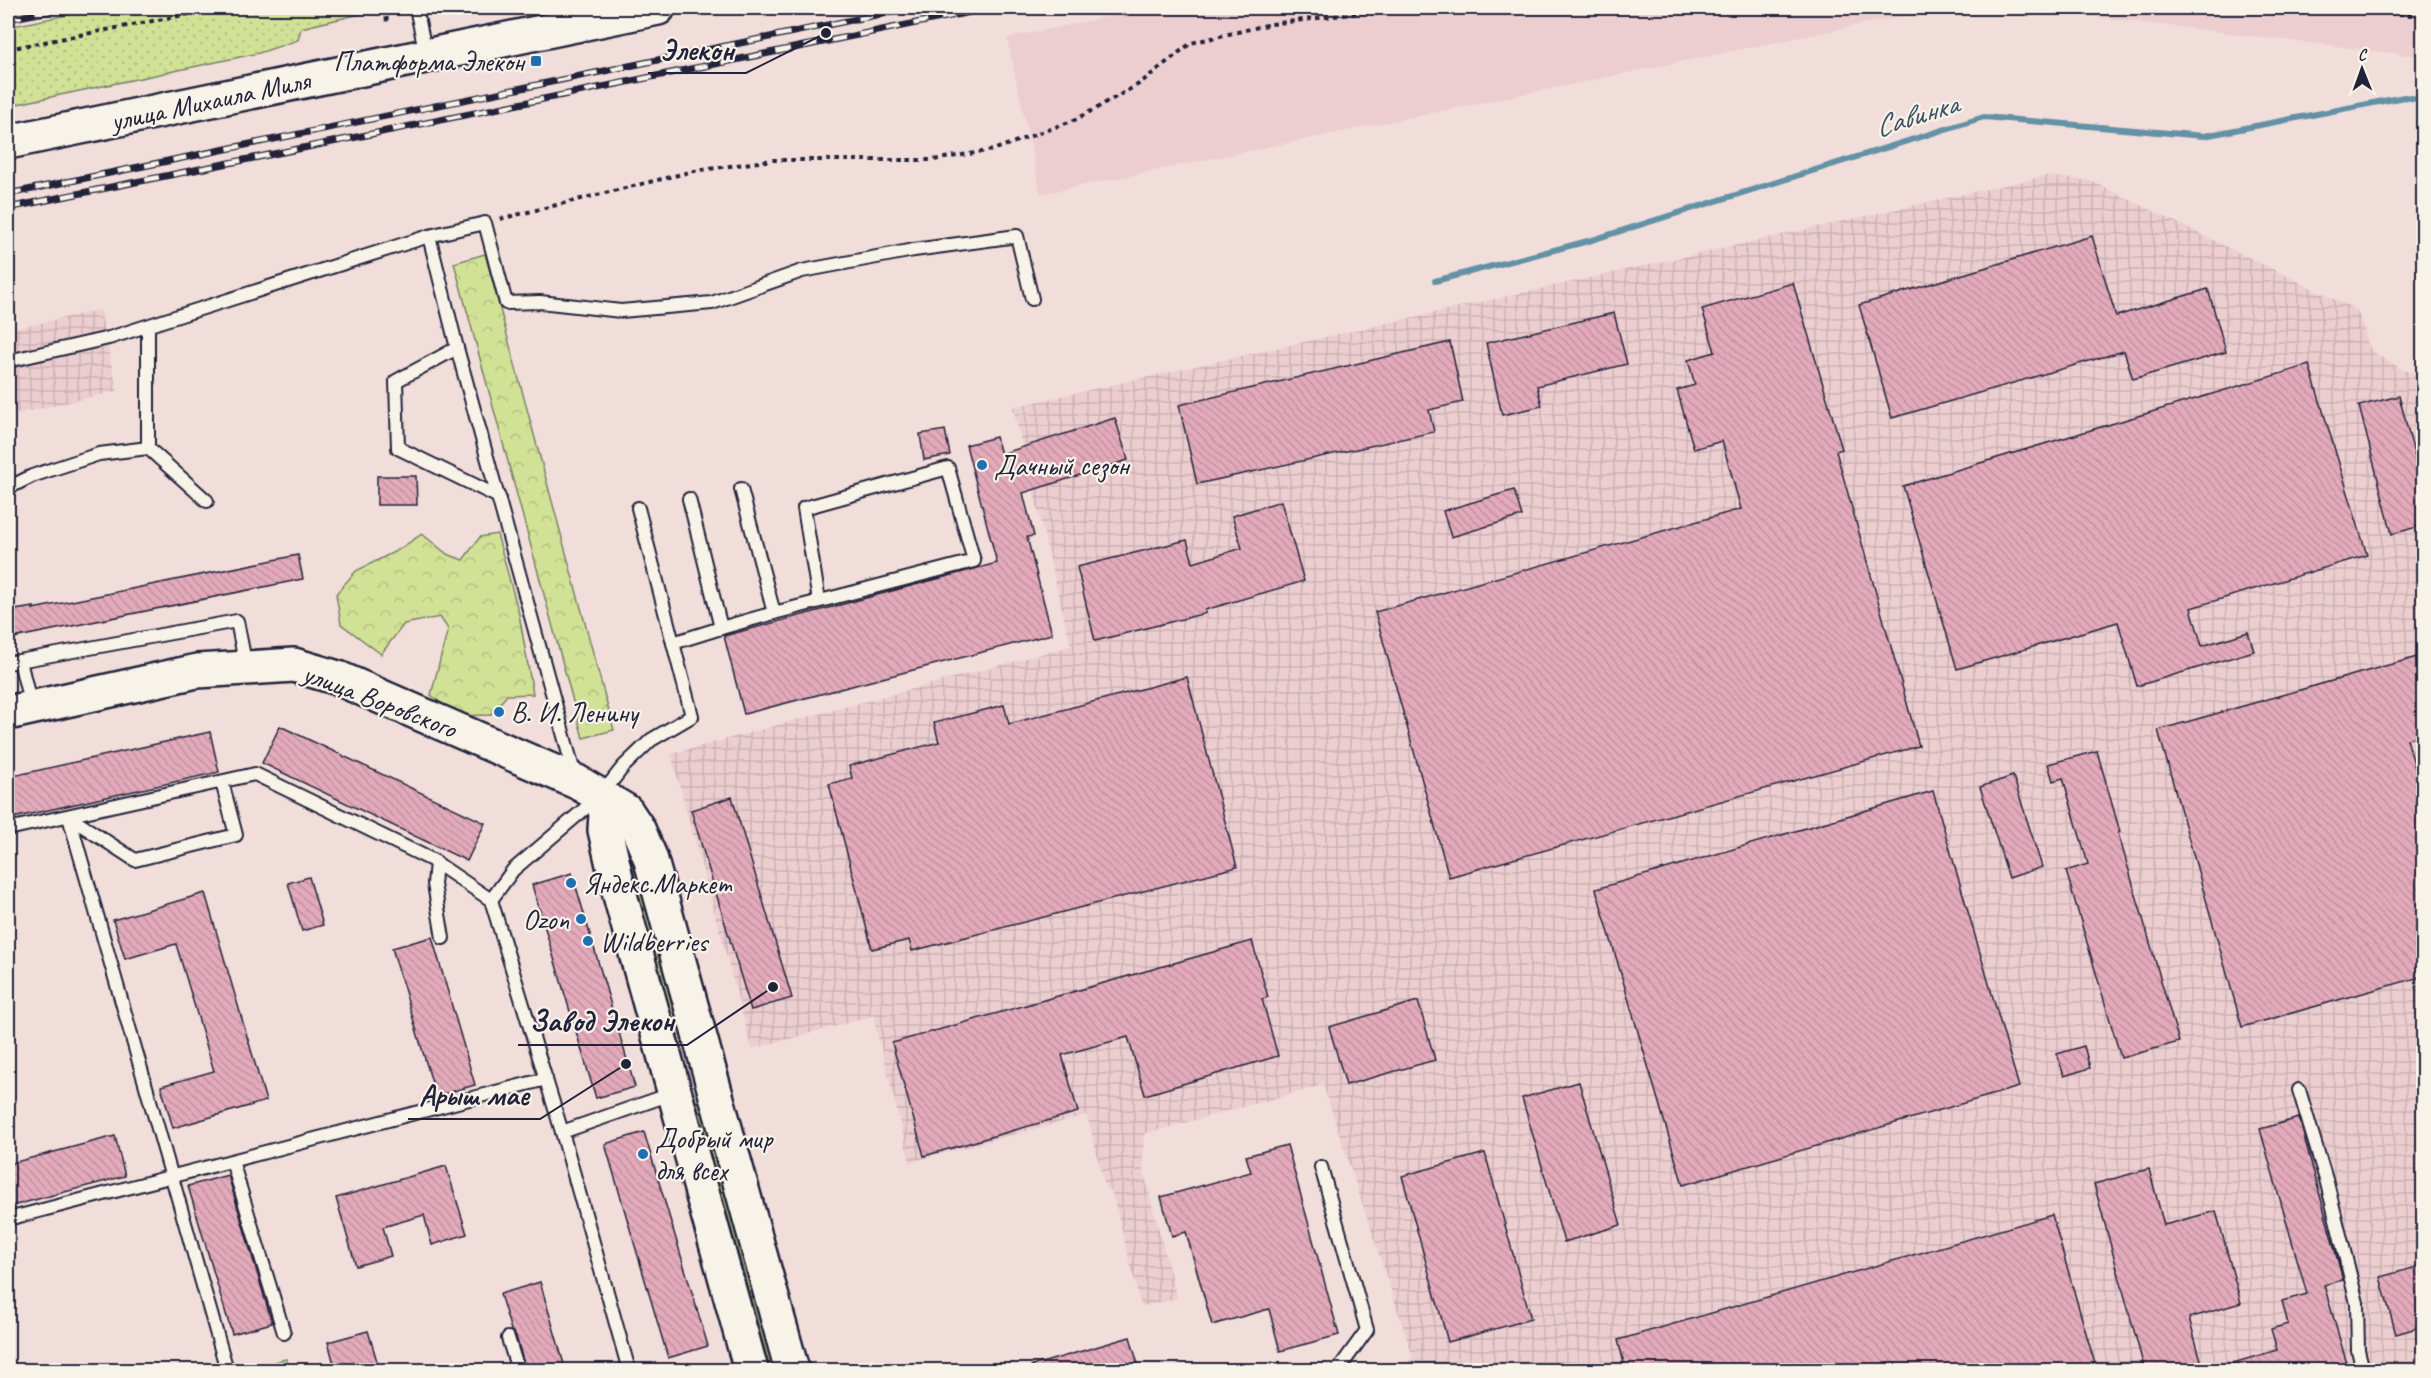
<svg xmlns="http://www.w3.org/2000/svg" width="2431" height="1378" font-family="Caveat,sans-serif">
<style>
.built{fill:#edced0}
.industrial{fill:url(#industrial-grid)}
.grass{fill:url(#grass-dots);stroke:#7a8268;stroke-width:1.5}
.forest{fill:url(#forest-crowns);stroke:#7a8268;stroke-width:1.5}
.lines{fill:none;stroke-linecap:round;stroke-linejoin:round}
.stream{stroke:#6391a6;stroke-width:6}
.building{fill:url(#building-back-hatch);stroke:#22223b;stroke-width:1.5}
.lane-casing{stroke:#22223b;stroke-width:16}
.secondary-casing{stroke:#22223b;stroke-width:38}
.path{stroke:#22223b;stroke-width:4;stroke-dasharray:4.5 4.5;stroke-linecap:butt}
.lane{stroke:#f7f3e8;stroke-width:12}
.secondary{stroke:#f7f3e8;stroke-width:33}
.rail-casing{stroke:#22223b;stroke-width:7}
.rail{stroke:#f7f3e8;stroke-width:4.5;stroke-dasharray:14;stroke-linecap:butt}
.poi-dot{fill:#1f6fb2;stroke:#f7f3e8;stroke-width:2}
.labels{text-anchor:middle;stroke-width:4.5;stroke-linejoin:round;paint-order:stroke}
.poi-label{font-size:28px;fill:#22223b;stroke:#f7f3e8;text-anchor:start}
.street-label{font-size:28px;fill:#22223b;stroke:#f7f3e8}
.water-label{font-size:30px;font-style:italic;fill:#3d5068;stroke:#f7f3e8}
.leader{fill:none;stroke:#22223b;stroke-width:2}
.callout-dot{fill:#22223b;stroke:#f7f3e8;stroke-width:2}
.callout-label{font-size:30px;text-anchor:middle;font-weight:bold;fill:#22223b;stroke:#f7f3e8;stroke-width:4.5;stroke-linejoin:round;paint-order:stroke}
</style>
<defs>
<pattern id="industrial-grid" width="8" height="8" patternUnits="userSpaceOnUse" patternTransform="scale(1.5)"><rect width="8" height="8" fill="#edced0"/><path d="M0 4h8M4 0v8" fill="none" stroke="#cbb1b4"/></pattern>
<pattern id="grass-dots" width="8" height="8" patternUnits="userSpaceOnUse" patternTransform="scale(1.5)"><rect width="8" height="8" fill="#d1e195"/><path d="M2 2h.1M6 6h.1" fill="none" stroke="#b3c181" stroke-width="1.8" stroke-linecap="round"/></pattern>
<pattern id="forest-crowns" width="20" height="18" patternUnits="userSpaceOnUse" patternTransform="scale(1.5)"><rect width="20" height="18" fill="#d1e195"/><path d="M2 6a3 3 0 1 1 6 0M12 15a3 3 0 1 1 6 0" fill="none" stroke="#b3c181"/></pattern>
<pattern id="building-back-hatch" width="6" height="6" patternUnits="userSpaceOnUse" patternTransform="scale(1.5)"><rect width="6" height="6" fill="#e3aaba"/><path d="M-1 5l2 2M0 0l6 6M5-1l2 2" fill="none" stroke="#c292a1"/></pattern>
</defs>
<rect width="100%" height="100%" fill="#f1ddda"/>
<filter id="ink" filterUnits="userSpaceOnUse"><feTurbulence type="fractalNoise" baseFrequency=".0167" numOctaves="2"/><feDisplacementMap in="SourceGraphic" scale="12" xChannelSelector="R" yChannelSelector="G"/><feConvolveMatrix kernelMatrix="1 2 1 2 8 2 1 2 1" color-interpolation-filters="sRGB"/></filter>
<g filter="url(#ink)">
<polygon class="built" points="1149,8 2423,8 2424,57 2089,16 1912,14 1041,194 1007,38"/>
<g class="industrial">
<polygon points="2045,176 2091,181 2357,310 2371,351 2403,370 2423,375 2423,1370 1400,1370 1413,1357 1323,1085 1144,1134 1143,1170 1177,1299 1141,1306 1112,1192 1105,1187 1087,1115 910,1162 873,1016 752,1049 671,754 1071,646 1013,407"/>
<polygon points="100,310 117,391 8,416 8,330"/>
</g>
<g class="grass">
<polygon points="102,8 386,8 301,28 298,40 259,53 8,106 8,27"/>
<polygon points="633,850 681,1018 671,1020 624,853"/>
<polygon points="702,1091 780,1370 771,1370 694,1094"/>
</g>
<g class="forest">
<polygon points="485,254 614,730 583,738 454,263"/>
<polygon points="422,534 447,554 463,560 480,537 497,534 519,614 533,694 507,695 490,715 457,716 431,695 448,629 440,617 404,624 381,654 341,624 336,594 356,571 398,550"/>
<polygon points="286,1359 290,1370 246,1370"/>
</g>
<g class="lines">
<polyline class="stream" points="1435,281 1592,240 1984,117 2204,136 2404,97 2424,100"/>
</g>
<g class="building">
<polygon points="2092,236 2116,316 2208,289 2226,352 2133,379 2124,351 1892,418 1859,305"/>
<polygon points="1793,283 1842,449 1836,451 1919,746 1449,877 1375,612 1741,509 1722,441 1694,449 1677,390 1695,385 1688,360 1715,352 1702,309"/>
<polygon points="1614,313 1627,364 1537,386 1542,406 1502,415 1486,343"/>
<polygon points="1450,342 1463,402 1429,410 1434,432 1197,484 1179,405"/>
<polygon points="2309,365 2367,555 2191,608 2202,646 2248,632 2254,651 2137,686 2118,622 1957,669 1903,486"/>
<polygon points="2399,396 2424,491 2424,525 2392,534 2359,406"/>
<polygon points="1115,418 1128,460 1023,493 1034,536 1027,537 1052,634 744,714 724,636 997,563 966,445 996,437 1001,454"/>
<polygon points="945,430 950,455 924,460 920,434"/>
<polygon points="377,476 416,476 417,505 377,505"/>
<polygon points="1514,490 1522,516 1451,537 1443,511"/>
<polygon points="1281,501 1304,581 1205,610 1206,613 1095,641 1077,567 1187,540 1193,563 1242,548 1232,516"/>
<polygon points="298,555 303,579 8,639 8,611 34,607 33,609"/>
<polygon points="2424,655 2424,735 2407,739 2424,799 2424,976 2242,1027 2158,730"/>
<polygon points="1187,677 1237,867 912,951 909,940 872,949 829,784 852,778 849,766 939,742 934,723 1004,705 1009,724"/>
<polygon points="280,726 485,823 467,861 262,763"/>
<polygon points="210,732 219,772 8,819 8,777"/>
<polygon points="2097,751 2120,832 2118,833 2179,1042 2121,1058 2066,871 2088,864 2063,778 2053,781 2048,764"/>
<polygon points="2013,776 2042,867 2009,878 1980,787"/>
<polygon points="1933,791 2019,1087 1683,1185 1596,889"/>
<polygon points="732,797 792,998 751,1010 691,810"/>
<polygon points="572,873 635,1087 596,1098 532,885"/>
<polygon points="309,877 323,925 302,931 288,883"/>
<polygon points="205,893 266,1101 173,1128 161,1086 214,1071 176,944 125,959 113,920"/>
<polygon points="432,937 475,1085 436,1096 392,948"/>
<polygon points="1252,941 1268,997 1262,999 1278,1056 1145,1095 1128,1037 1062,1055 1078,1112 924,1156 892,1043"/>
<polygon points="1418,1001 1435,1060 1346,1085 1329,1027"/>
<polygon points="2084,1046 2090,1068 2064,1076 2057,1054"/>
<polygon points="1579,1082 1621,1225 1564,1242 1522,1098"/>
<polygon points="2299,1118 2343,1280 2324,1285 2349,1371 2223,1371 2223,1366 2277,1350 2271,1329 2288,1324 2282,1301 2307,1294 2260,1129"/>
<polygon points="644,1132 708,1346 668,1358 605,1144"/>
<polygon points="115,1136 125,1176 8,1207 8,1164"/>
<polygon points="1287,1145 1339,1335 1280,1351 1269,1309 1212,1325 1186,1232 1172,1236 1161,1197 1251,1172 1246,1156"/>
<polygon points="1485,1153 1531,1319 1448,1342 1402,1176"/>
<polygon points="446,1166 467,1234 432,1245 424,1215 383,1227 391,1256 356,1266 336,1198"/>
<polygon points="2149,1169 2164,1225 2216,1211 2241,1303 2189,1318 2204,1371 2145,1371 2094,1184"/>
<polygon points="228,1175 272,1323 232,1334 188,1186"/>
<polygon points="2052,1215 2097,1371 1626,1371 1618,1340"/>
<polygon points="2424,1265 2424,1326 2396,1334 2380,1277"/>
<polygon points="540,1282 566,1371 526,1371 516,1336 511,1330 500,1294"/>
<polygon points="368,1331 380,1371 336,1371 328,1342"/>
<polygon points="1130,1337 1140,1371 1032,1371 1031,1366"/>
</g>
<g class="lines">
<defs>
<g id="lane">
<polyline points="416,8 426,54"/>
<polyline points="429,236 457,348 575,776"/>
<polyline points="148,326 148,448 207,501"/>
<polyline points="457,348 396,381 398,448 499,497"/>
<polyline points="8,361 109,338 429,236 485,223 506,303 540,302 621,311 712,303 802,271 914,250 1017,236 1032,299"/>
<polyline points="8,488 32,476 99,454 148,448"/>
<polyline points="774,613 974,561 948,468 804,508 819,601"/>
<polyline points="721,628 774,613 741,489"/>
<polyline points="673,643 721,628 689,499"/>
<polyline points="20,661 31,706"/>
<polyline points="8,663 237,621 246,667"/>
<polyline points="69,817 227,1370"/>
<polyline points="69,817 135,860 236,835 222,782"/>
<polyline points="8,829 255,774 432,860 491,900 562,1132 674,1093"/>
<polyline points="436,862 434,884 443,938"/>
<polyline points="491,900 513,870 601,795 623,767 651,740 692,716 638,508"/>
<polyline points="2299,1090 2327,1183 2357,1303 2358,1350 2363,1370"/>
<polyline points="562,1132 629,1370"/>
<polyline points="232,1161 284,1333"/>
<polyline points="1321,1167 1367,1330 1338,1370"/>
<polyline points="8,1219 546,1079"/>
<polyline points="508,1338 518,1370"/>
</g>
<g id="secondary">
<polyline points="8,142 658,8"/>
<polyline points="8,713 197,671 294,665 338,678 577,782 626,811 638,829 650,857 792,1370"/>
<polyline points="601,795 606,814 605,830 620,895 751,1370"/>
</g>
</defs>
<use href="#lane" class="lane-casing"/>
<use href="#secondary" class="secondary-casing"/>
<g class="path">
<polyline points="386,8 387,25"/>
<polyline points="2336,8 2424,16"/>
<polyline points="8,49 220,8"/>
<polyline points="500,219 694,171 773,160 933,160 993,150 1077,119 1139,84 1191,43 1271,24 1399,8"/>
<polyline points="186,1370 208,1364"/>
</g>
<use href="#lane" class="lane"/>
<use href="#secondary" class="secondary"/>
<defs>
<g id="rail">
<polyline points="8,19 66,8"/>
<polyline points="8,194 910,8"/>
<polyline points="8,208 990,8"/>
</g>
</defs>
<use href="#rail" class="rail-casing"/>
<use href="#rail" class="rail"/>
</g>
</g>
<g class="poi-dot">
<rect x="530" y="55" width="12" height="12" rx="3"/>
<circle cx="982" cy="465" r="6"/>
<circle cx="499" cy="712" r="6"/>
<circle cx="571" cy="883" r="6"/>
<circle cx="581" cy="919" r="6"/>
<circle cx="588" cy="941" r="6"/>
<circle cx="643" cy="1154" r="6"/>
</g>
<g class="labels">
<g class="poi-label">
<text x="524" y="71" text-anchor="end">Платформа Элекон</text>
<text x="994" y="475">Дачный сезон</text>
<text x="511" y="722">В. И. Ленину</text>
<text x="583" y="893">Яндекс.Маркет</text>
<text x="569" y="929" text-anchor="end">Ozon</text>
<text x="600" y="951">Wildberries</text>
<text x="655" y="1148">Добрый мир<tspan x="655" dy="32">для всех</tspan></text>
</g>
<g class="street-label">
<text transform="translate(210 100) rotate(-12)" y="10">улица Михаила Миля</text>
<text transform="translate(380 700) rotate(21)" y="10">улица Воровского</text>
</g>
<g class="water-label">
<text transform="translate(1916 115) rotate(-17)" y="10">Савинка</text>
</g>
</g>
<path class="leader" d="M826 33L746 73H648M773 987L687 1045H518M626 1064L540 1119H408"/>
<g class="callout-dot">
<circle cx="826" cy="33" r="6"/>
<circle cx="773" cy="987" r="6"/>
<circle cx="626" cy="1064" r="6"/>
</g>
<g class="callout-label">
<text x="697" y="60">Элекон</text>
<text x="602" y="1031">Завод Элекон</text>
<text x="474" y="1105">Арыш мае</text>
</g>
<rect width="2431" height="1378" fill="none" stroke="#f7f3e8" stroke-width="30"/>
<rect x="15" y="15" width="2401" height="1348" fill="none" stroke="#22223b" stroke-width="2" filter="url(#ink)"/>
<g transform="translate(2362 69) rotate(359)" stroke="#f7f3e8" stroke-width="4.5" paint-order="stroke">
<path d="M0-4.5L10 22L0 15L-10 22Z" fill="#22223b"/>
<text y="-9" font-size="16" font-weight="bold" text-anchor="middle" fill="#22223b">С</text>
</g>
</svg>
